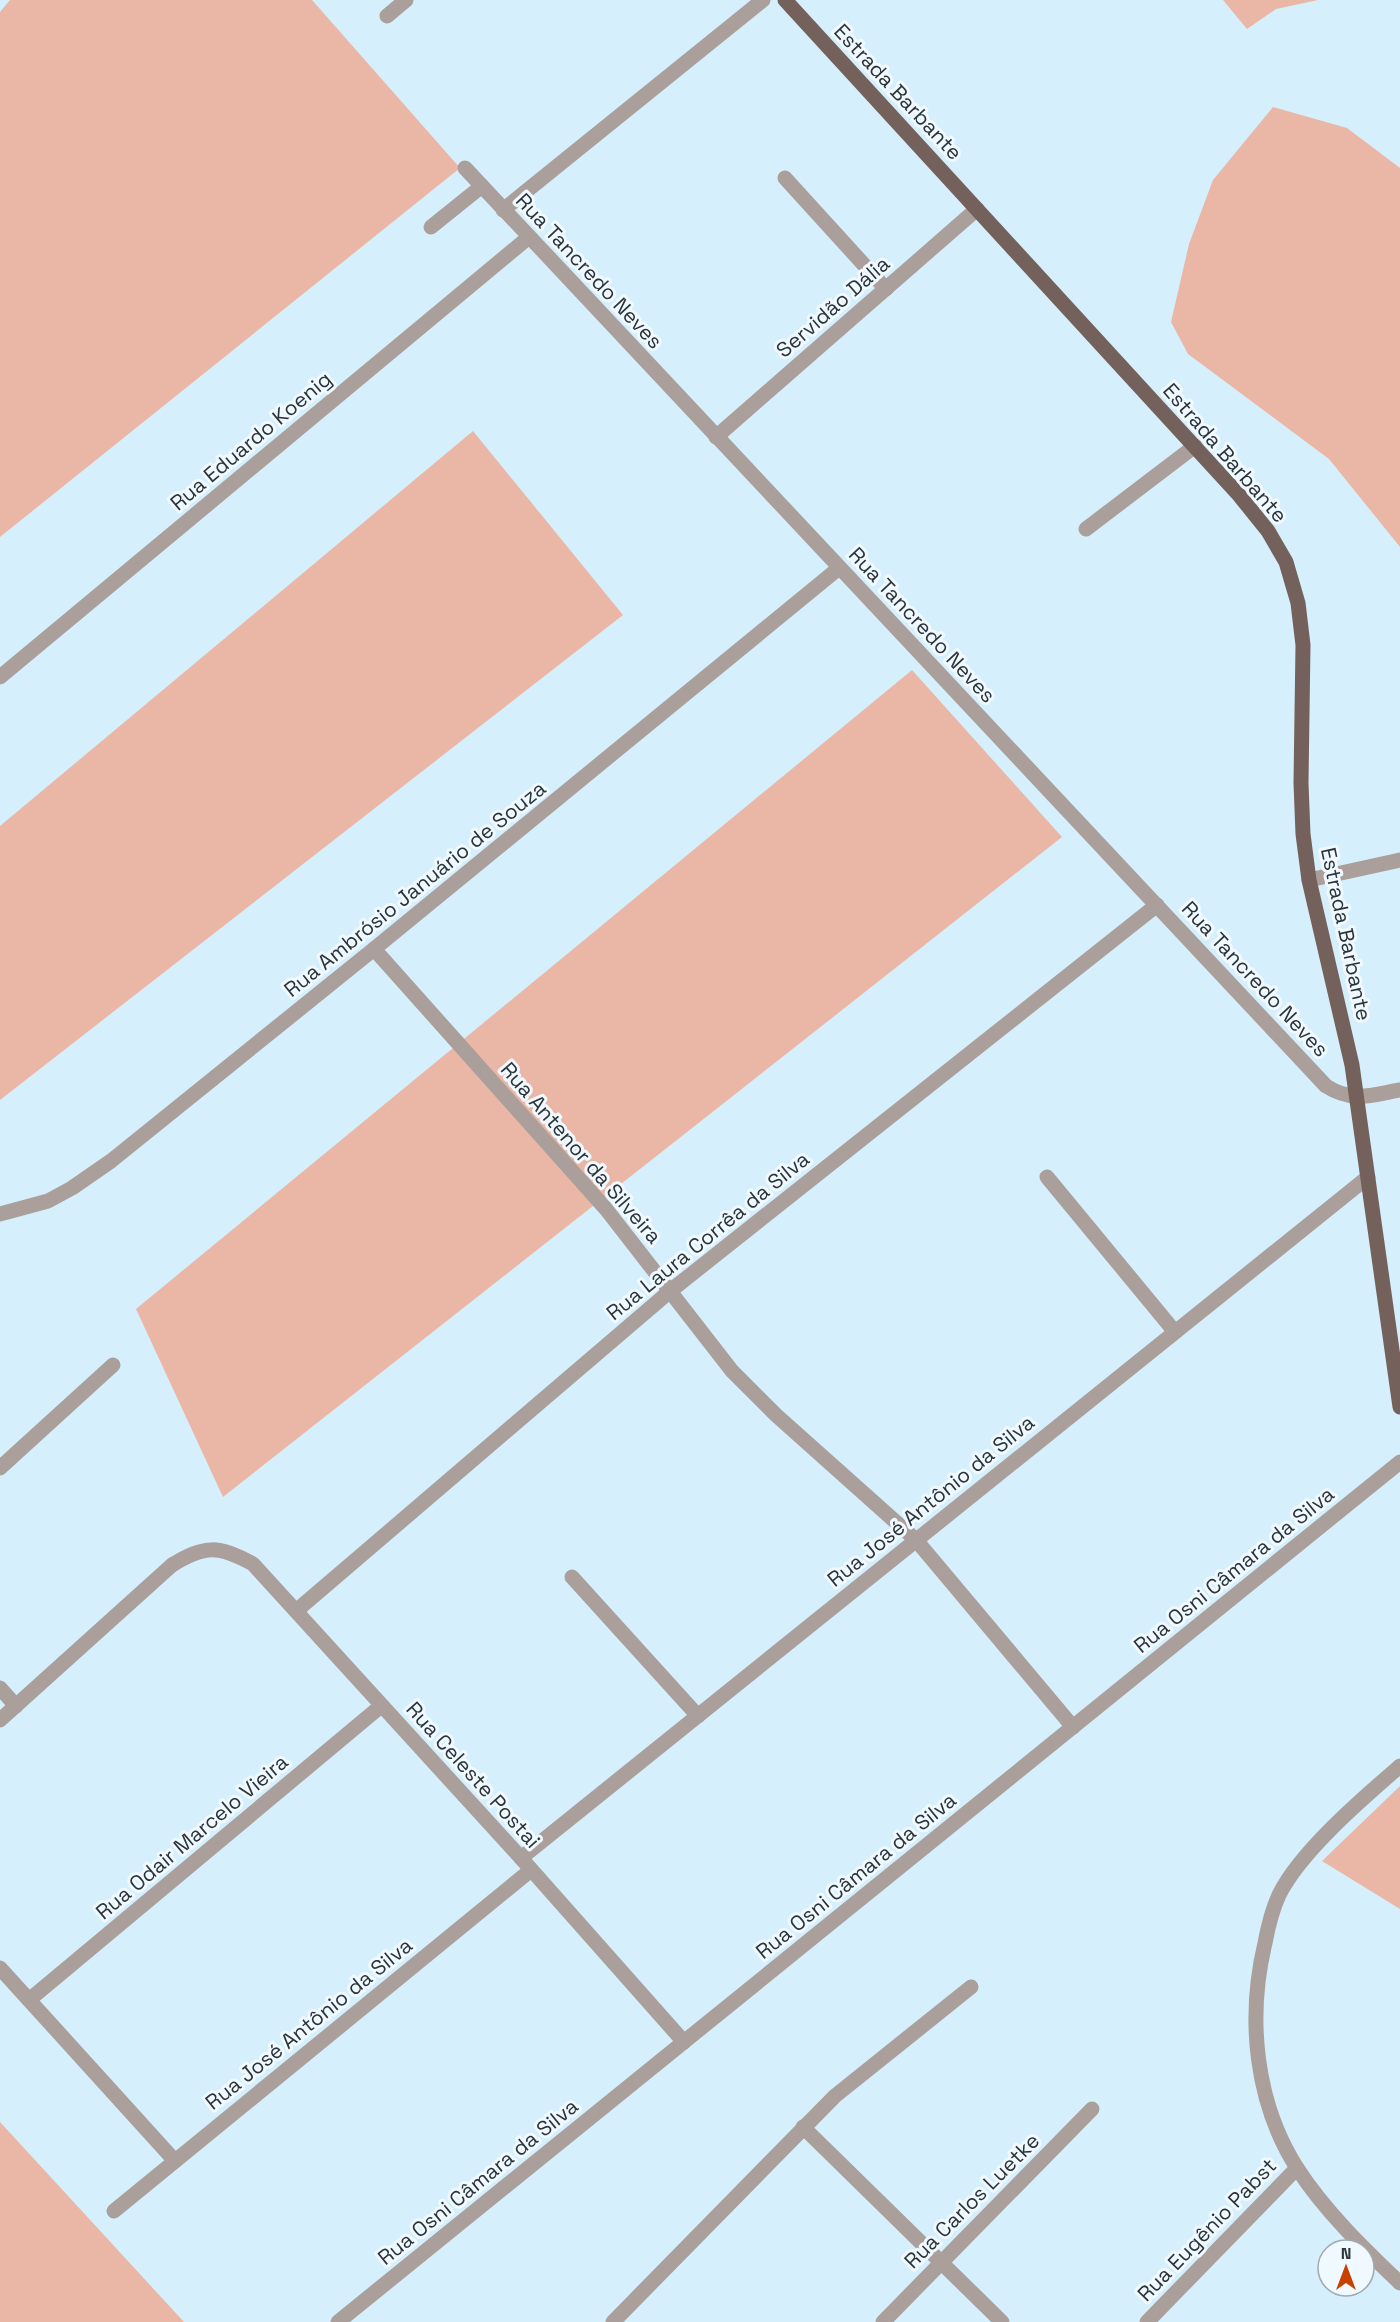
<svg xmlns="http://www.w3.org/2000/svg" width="1400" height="2322" font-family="'Space Grotesk',sans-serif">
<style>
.green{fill:#eab7a6}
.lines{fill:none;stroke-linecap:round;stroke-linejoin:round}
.minor{stroke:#aa9f9b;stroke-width:15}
.major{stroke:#75615b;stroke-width:15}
.labels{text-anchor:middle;stroke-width:6;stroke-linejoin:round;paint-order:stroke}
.street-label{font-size:21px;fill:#2a3439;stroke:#eff9ff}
</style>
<rect width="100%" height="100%" fill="#d6effc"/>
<g class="green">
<polygon points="10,0 312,0 460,168 0,537 0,12"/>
<polygon points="1223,0 1318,0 1276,9 1247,29"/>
<polygon points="1273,107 1347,128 1400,168 1400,547 1329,459 1188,354 1171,322 1189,244 1213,180"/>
<polygon points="473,431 623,615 0,1100 0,826"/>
<polygon points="912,670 1062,837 223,1497 136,1309"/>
<polygon points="1400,1786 1400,1909 1322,1861"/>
<polygon points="0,2122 184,2322 0,2322"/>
</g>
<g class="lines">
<g class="minor">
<polyline points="387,16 406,0"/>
<path d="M465 168 1326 1086C1353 1103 1371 1095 1400 1090"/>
<polyline points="785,178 886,289"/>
<polyline points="503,210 763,0"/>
<polyline points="431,227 482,186"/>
<polyline points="716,437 977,209"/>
<polyline points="1086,529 1195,446"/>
<polyline points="0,677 529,237"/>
<polyline points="1309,880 1400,860"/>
<polyline points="374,949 606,1209 732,1371 776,1415 916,1540 1073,1727"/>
<polyline points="1047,1177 1175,1332"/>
<polyline points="0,1214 48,1201 72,1188 111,1161 374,949 839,568"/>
<polyline points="0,1468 113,1365"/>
<polyline points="572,1577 698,1716"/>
<polyline points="296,1611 669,1292 1157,905"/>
<polyline points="0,1688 16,1706"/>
<path d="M0 1720 172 1565C205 1545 218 1545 253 1564L521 1858 684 2042"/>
<path d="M1400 1766C1363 1798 1300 1852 1279 1895 1272 1910 1268 1927 1265 1943 1247 2018 1255 2102 1297 2168 1324 2210 1364 2249 1400 2283"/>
<polyline points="521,1858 1368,1177"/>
<polyline points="0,1968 175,2161"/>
<polyline points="29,2000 381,1706"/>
<polyline points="803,2127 1002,2322"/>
<polyline points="114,2211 531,1870"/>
<polyline points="338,2322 1400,1462"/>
<polyline points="613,2322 835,2096 971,1987"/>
<polyline points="883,2322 1092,2109"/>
<polyline points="1147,2322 1297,2168"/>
</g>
<polyline class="major" points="785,0 1239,495 1268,531 1286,562 1298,603 1303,645 1301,783 1303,834 1309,880 1352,1065 1400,1407"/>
</g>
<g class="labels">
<g class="street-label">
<text transform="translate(898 92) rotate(47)" y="7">Estrada Barbante</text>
<text transform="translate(589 271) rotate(47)" y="7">Rua Tancredo Neves</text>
<text transform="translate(833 307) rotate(-41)" y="7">Servidão Dália</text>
<text transform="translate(251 441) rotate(-40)" y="7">Rua Eduardo Koenig</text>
<text transform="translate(1225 453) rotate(49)" y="7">Estrada Barbante</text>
<text transform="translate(922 625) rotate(47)" y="7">Rua Tancredo Neves</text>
<text transform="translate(415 889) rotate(-39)" y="7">Rua Ambrósio Januário de Souza</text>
<text transform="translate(1346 934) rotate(78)" y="7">Estrada Barbante</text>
<text transform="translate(1255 979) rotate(47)" y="7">Rua Tancredo Neves</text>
<text transform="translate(581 1153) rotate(49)" y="7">Rua Antenor da Silveira</text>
<text transform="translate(708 1236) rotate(-39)" y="7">Rua Laura Corrêa da Silva</text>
<text transform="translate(931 1501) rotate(-39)" y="7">Rua José Antônio da Silva</text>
<text transform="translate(1234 1570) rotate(-39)" y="7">Rua Osni Câmara da Silva</text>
<text transform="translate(473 1775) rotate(48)" y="7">Rua Celeste Postai</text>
<text transform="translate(192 1837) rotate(-40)" y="7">Rua Odair Marcelo Vieira</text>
<text transform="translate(856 1876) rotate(-39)" y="7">Rua Osni Câmara da Silva</text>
<text transform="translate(309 2024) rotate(-39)" y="7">Rua José Antônio da Silva</text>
<text transform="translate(478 2182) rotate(-39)" y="7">Rua Osni Câmara da Silva</text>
<text transform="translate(972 2201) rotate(-45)" y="7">Rua Carlos Luetke</text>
<text transform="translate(1207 2230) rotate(-46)" y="7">Rua Eugênio Pabst</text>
</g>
</g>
<g transform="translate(1346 2268)"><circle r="28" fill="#eff9ff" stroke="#a0aab0" stroke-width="1.5"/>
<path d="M0-4.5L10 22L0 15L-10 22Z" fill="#c74100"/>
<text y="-9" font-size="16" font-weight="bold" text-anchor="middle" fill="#2a3439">N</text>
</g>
</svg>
